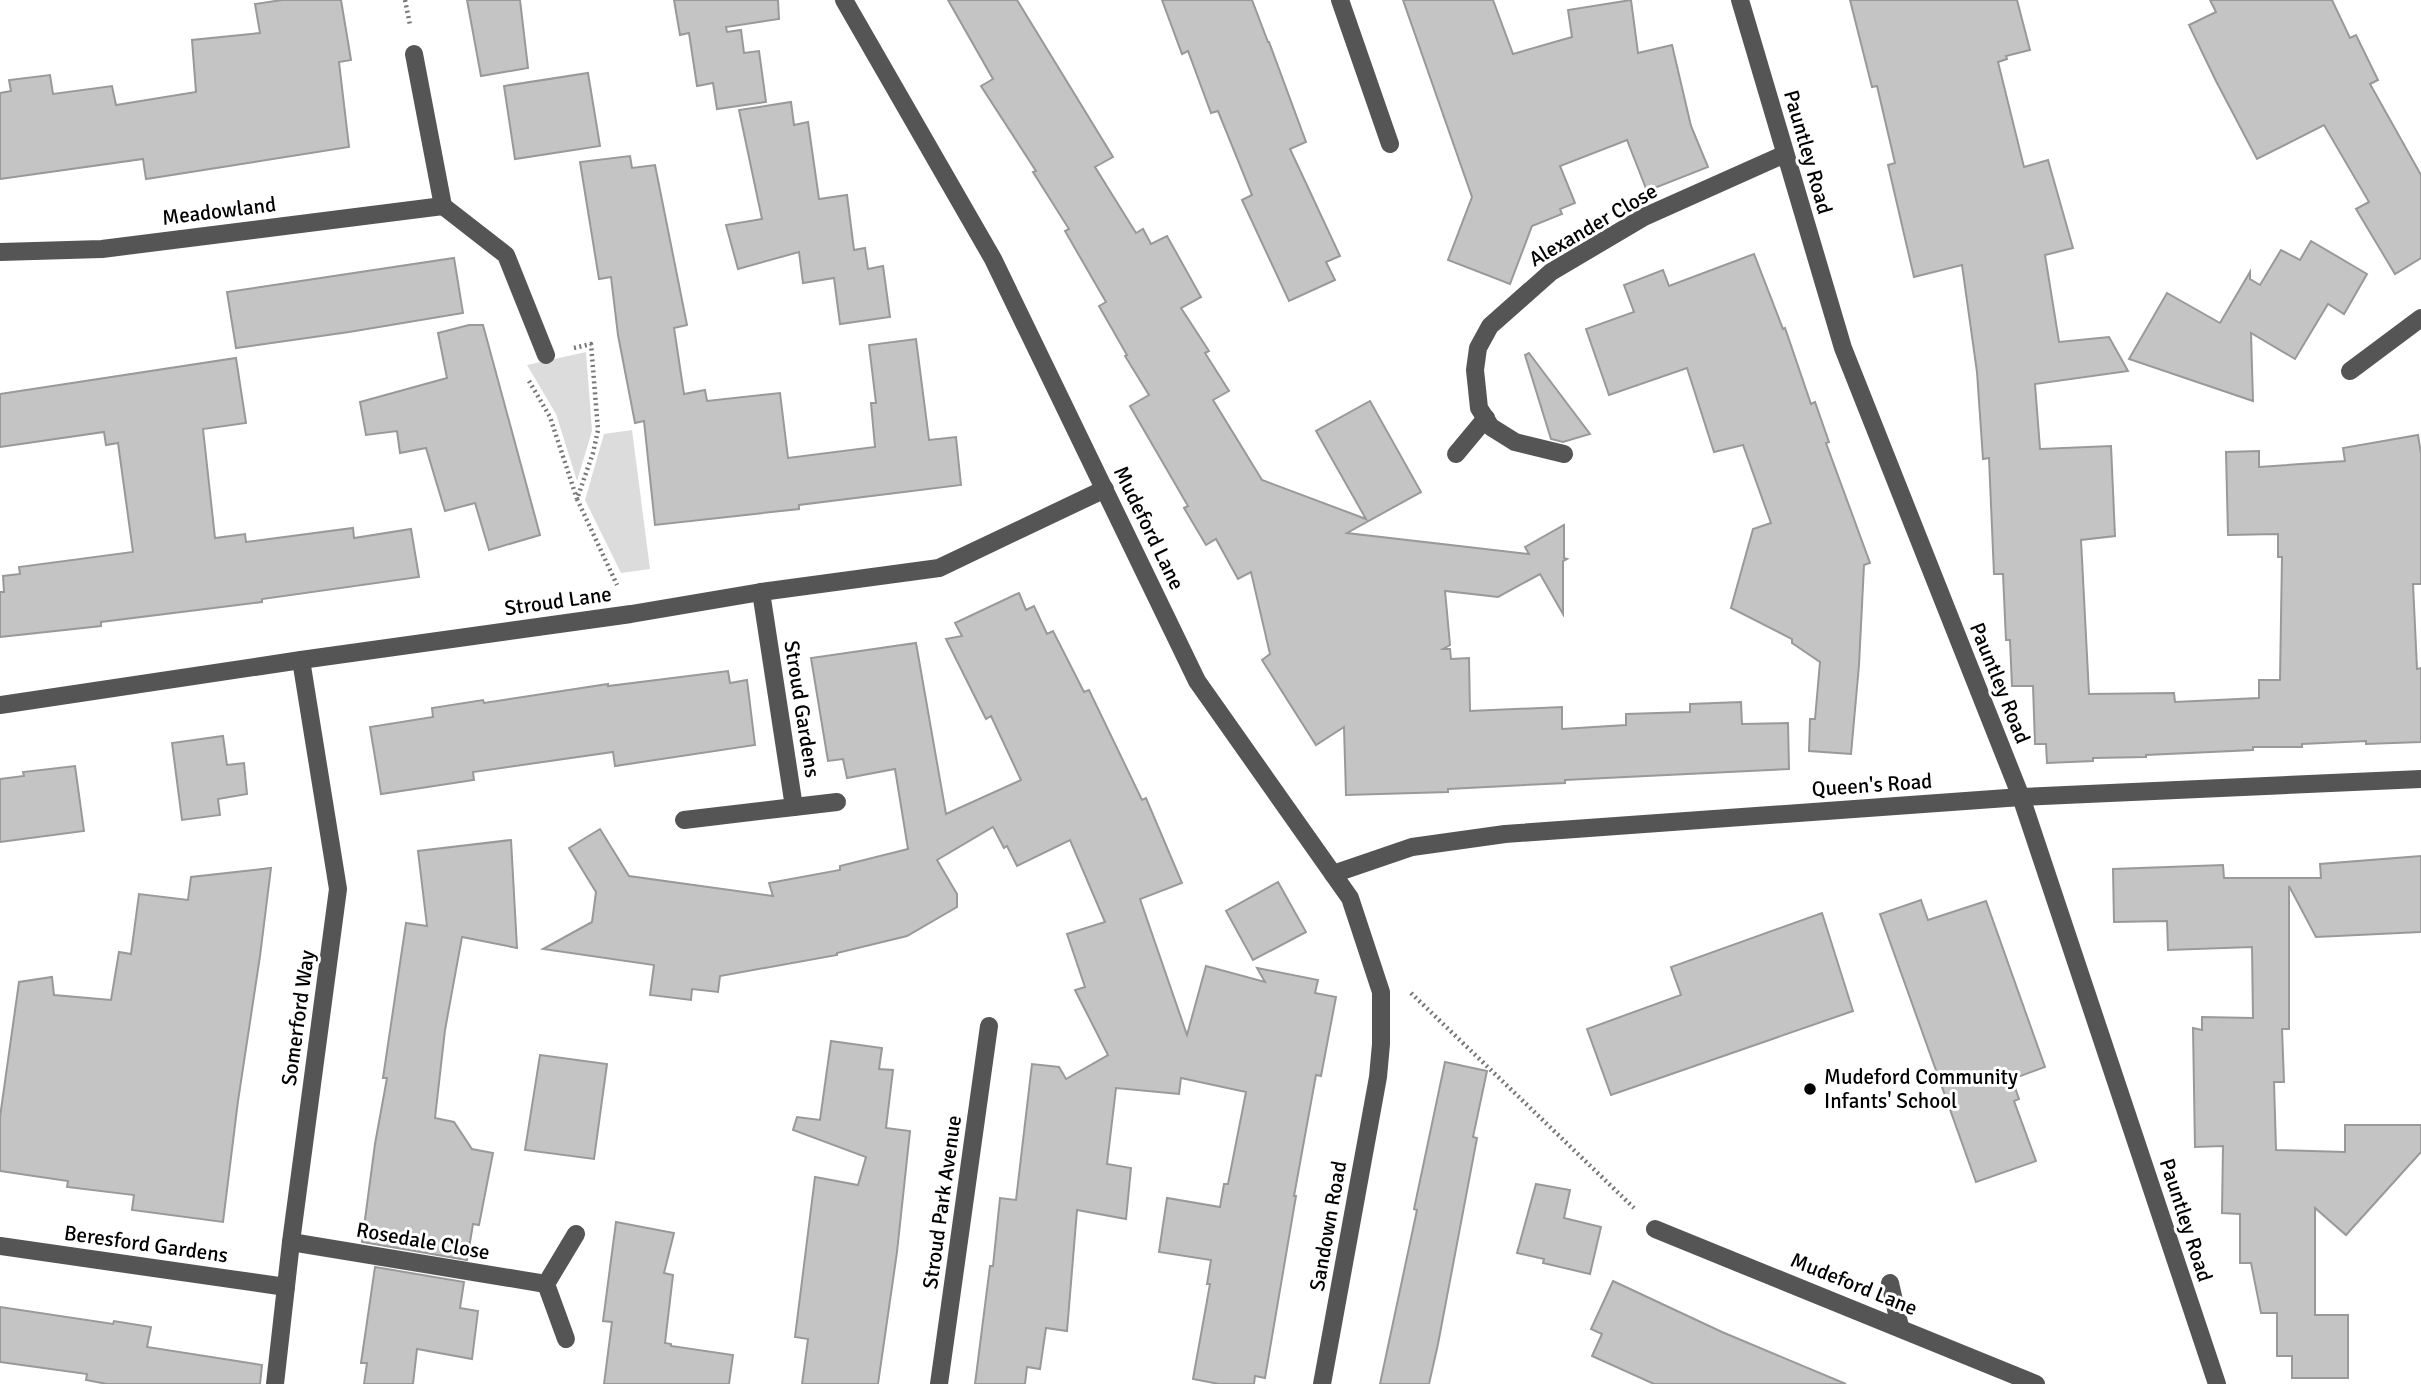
<svg xmlns="http://www.w3.org/2000/svg" width="2421" height="1384" font-family="Signika,sans-serif">
<style>
.green{fill:#dcdcdc}
.building{fill:#c4c4c4;stroke:#999;stroke-width:2}
.lines{fill:none;stroke-linecap:round;stroke-linejoin:round}
.path{stroke:#777;stroke-width:4.5;stroke-dasharray:2 3.5;stroke-linecap:butt}
.minor{stroke:#555;stroke-width:18}
.poi-dot{fill:#000;stroke:#fff;stroke-width:2.5}
.labels{text-anchor:middle;stroke-width:6;stroke-linejoin:round;paint-order:stroke}
.street-label{font-size:21px;fill:#000;stroke:#fff}
.poi-label{font-size:21px;fill:#000;stroke:#fff;text-anchor:start}
</style>
<rect width="100%" height="100%" fill="#fff"/>
<g class="green">
<polygon points="586,352 592,431 577,481 556,414 527,365"/>
<polygon points="632,430 650,569 621,573 585,500 604,434"/>
</g>
<g class="building">
<polygon points="282,0 341,0 351,60 339,62 349,147 146,179 143,159 0,179 0,93 11,91 9,80 50,75 53,94 112,86 116,105 196,92 192,40 260,33 255,4"/>
<polygon points="467,0 520,0 528,68 481,76"/>
<polygon points="674,0 778,0 779,19 726,27 727,32 741,30 744,53 759,51 766,102 717,109 713,83 697,86 689,33 680,35"/>
<polygon points="948,0 1017,0 1113,157 1095,167 1136,233 1143,229 1151,244 1167,236 1201,297 1181,308 1209,351 1205,353 1229,391 1213,400 1262,480 1366,519 1316,431 1370,401 1421,492 1347,533 1529,554 1525,547 1564,525 1564,558 1567,559 1563,561 1563,614 1540,574 1498,597 1445,591 1450,645 1443,649 1450,649 1451,659 1469,658 1470,711 1562,707 1562,729 1626,725 1626,714 1690,712 1690,704 1741,702 1742,724 1788,723 1789,769 1565,780 1565,783 1448,789 1448,792 1346,795 1344,727 1316,745 1262,660 1270,654 1251,572 1238,579 1216,539 1206,545 1184,508 1188,506 1130,406 1149,395 1125,356 1127,355 1099,306 1106,302 1065,231 1069,229 1033,172 1036,171 981,86 993,79"/>
<polygon points="1162,0 1252,0 1268,42 1269,42 1306,142 1290,149 1340,256 1326,262 1335,280 1289,301 1242,200 1252,195 1218,111 1211,113 1188,51 1182,54"/>
<polygon points="1403,0 1493,0 1513,54 1572,37 1568,10 1631,0 1638,53 1672,45 1691,126 1708,167 1647,191 1627,140 1560,166 1575,203 1560,209 1562,214 1532,226 1510,284 1448,260 1472,197"/>
<polygon points="1850,0 2017,0 2030,50 2006,56 2007,59 1998,62 2024,167 2048,160 2073,248 2045,255 2059,342 2109,337 2128,371 2035,384 2040,449 2111,446 2115,536 2081,540 2089,694 2174,693 2175,702 2259,698 2259,680 2280,680 2282,557 2278,557 2278,534 2228,535 2226,452 2259,451 2259,467 2345,461 2343,448 2418,435 2421,454 2421,584 2413,584 2417,669 2421,668 2421,742 2366,744 2366,741 2302,744 2302,747 2253,747 2253,750 2146,755 2146,757 2093,758 2093,761 2047,763 2046,744 2035,744 2033,686 2012,686 2010,640 2006,640 2003,574 1994,574 1989,458 1983,459 1977,372 1962,265 1914,277 1888,165 1895,163 1877,86 1872,87"/>
<polygon points="2210,0 2332,0 2350,38 2356,35 2378,80 2370,84 2421,175 2421,258 2395,274 2356,209 2369,202 2324,125 2257,159 2216,81 2189,25 2216,12"/>
<polygon points="588,73 600,146 515,159 504,86"/>
<polygon points="791,102 794,125 808,122 819,199 847,195 854,250 865,248 868,269 883,266 890,317 840,324 834,278 803,283 799,252 738,269 726,225 762,219 739,110"/>
<polygon points="630,156 632,168 655,165 687,325 674,328 684,394 705,390 707,401 780,393 788,458 875,447 871,403 876,403 869,345 916,339 929,440 956,437 961,485 799,505 799,509 655,525 644,421 635,423 618,335 611,277 599,279 580,162"/>
<polygon points="2311,241 2367,274 2344,314 2328,304 2295,359 2251,333 2253,401 2129,359 2167,293 2220,323 2250,272 2250,279 2260,285 2281,250 2300,260"/>
<polygon points="1754,254 1783,329 1785,328 1811,404 1815,402 1829,442 1826,443 1870,563 1864,565 1859,665 1851,754 1809,751 1810,719 1815,719 1820,662 1792,643 1792,639 1731,608 1753,529 1771,523 1743,445 1714,452 1687,368 1609,395 1586,329 1634,312 1624,285 1663,270 1669,286"/>
<polygon points="454,258 463,313 349,332 236,348 227,292"/>
<polygon points="469,325 483,325 540,535 489,550 475,503 445,511 426,448 400,453 397,431 366,435 360,402 447,378 438,333"/>
<polygon points="1529,353 1590,434 1563,442 1551,439 1525,355"/>
<polygon points="236,358 246,423 203,429 215,538 245,534 246,542 353,528 354,538 411,529 419,577 262,599 262,602 101,622 101,626 0,637 0,592 4,592 3,576 20,574 19,567 133,552 118,443 106,445 104,432 0,447 0,394"/>
<polygon points="1019,593 1026,610 1034,606 1047,634 1053,631 1084,692 1089,690 1142,800 1146,798 1182,883 1140,899 1187,1035 1206,966 1265,982 1257,968 1318,980 1315,993 1336,997 1321,1076 1316,1075 1294,1196 1296,1196 1265,1378 1255,1376 1254,1384 1219,1384 1193,1379 1210,1284 1207,1284 1211,1260 1159,1252 1167,1198 1220,1207 1224,1184 1228,1184 1246,1092 1181,1078 1179,1094 1116,1088 1107,1164 1131,1168 1126,1219 1077,1210 1067,1331 1046,1328 1040,1369 1027,1367 1025,1384 975,1384 990,1266 993,1266 1000,1198 1016,1200 1032,1064 1059,1067 1066,1079 1108,1055 1075,990 1085,987 1067,934 1105,922 1070,840 1017,866 1007,846 1004,848 993,827 937,860 957,894 957,907 907,936 837,953 837,955 720,976 718,992 692,989 691,1000 650,995 654,965 543,949 592,922 596,892 569,848 600,829 629,876 773,896 769,883 840,870 840,866 908,849 895,769 847,778 843,759 828,761 811,658 916,643 946,814 1021,780 991,716 986,719 946,639 962,636 955,623"/>
<polygon points="728,671 730,683 747,680 755,745 615,766 613,752 473,772 474,780 381,794 370,727 433,717 432,708 483,700 484,703 608,684 608,686"/>
<polygon points="223,736 227,765 244,763 247,794 218,799 220,815 182,820 172,743"/>
<polygon points="75,766 84,831 0,842 0,779 24,776 23,772"/>
<polygon points="511,840 517,948 462,937 445,1030 435,1118 454,1122 472,1149 493,1153 479,1225 473,1224 467,1260 362,1242 375,1144 387,1078 383,1078 406,923 427,926 418,851"/>
<polygon points="2421,856 2421,932 2316,937 2289,886 2289,1029 2282,1029 2284,1082 2274,1082 2276,1150 2345,1152 2345,1125 2421,1125 2421,1152 2346,1235 2315,1208 2315,1315 2348,1315 2348,1378 2292,1378 2292,1356 2277,1356 2277,1313 2261,1313 2251,1263 2240,1263 2240,1214 2222,1213 2223,1146 2195,1147 2193,1028 2202,1030 2202,1017 2253,1018 2252,947 2168,950 2167,921 2114,922 2113,869 2223,865 2224,878 2321,878 2320,864"/>
<polygon points="271,868 260,956 238,1101 223,1222 132,1210 134,1195 67,1187 68,1181 0,1171 0,1117 19,982 52,977 54,995 111,1000 119,952 131,954 139,894 188,900 191,877"/>
<polygon points="1278,882 1306,932 1253,960 1226,911"/>
<polygon points="1921,900 1928,920 1986,901 2045,1067 2012,1079 2019,1099 2014,1101 2036,1161 1976,1182 1880,914"/>
<polygon points="1822,913 1853,1011 1611,1095 1587,1029 1681,995 1671,967"/>
<polygon points="831,1041 882,1048 879,1069 893,1070 886,1128 910,1131 897,1252 878,1384 802,1384 808,1339 795,1337 815,1177 858,1185 866,1157 793,1130 797,1117 820,1120"/>
<polygon points="540,1055 607,1064 594,1159 525,1150"/>
<polygon points="1445,1062 1487,1071 1473,1137 1477,1138 1438,1344 1429,1384 1380,1384 1417,1210 1414,1209"/>
<polygon points="1536,1184 1570,1190 1564,1218 1601,1227 1590,1274 1543,1263 1544,1259 1517,1253"/>
<polygon points="616,1222 674,1233 664,1273 673,1275 665,1343 671,1344 671,1346 733,1355 729,1384 604,1384 612,1322 603,1321"/>
<polygon points="375,1267 464,1282 460,1308 478,1311 472,1359 417,1349 413,1384 364,1384 367,1363 361,1363"/>
<polygon points="1613,1281 1722,1332 1846,1384 1654,1384 1592,1356 1602,1334 1591,1329"/>
<polygon points="0,1307 113,1324 114,1321 151,1327 147,1347 262,1365 260,1384 107,1384 86,1380 87,1374 0,1362"/>
</g>
<g class="lines">
<g class="path">
<polyline points="405,0 410,25"/>
<polyline points="574,348 591,344 598,430 593,453 577,499 617,585"/>
<polyline points="529,381 550,417 577,499"/>
<polyline points="1411,993 1634,1208"/>
</g>
<g class="minor">
<polyline points="844,0 993,259 1197,681 1350,898 1381,992 1381,1044 1378,1077 1322,1384"/>
<polyline points="1340,0 1390,144"/>
<polyline points="1740,0 1843,348 2021,797 2217,1384"/>
<polyline points="414,54 443,206 506,255 546,355"/>
<polyline points="0,252 102,249 443,206"/>
<polyline points="2350,371 2421,318"/>
<polyline points="1456,454 1486,418"/>
<polyline points="1564,454 1515,442 1491,427 1479,408 1475,370 1478,348 1490,326 1551,272 1644,217 1785,154"/>
<polyline points="0,705 301,660 631,614 761,592 939,568 1105,489"/>
<polyline points="794,807 837,802"/>
<polyline points="684,820 794,807 761,592"/>
<polyline points="1333,874 1412,847 1505,834 2021,797 2421,779"/>
<polyline points="1655,1229 2036,1384"/>
<polyline points="291,1242 546,1284 576,1234"/>
<polyline points="0,1246 286,1287"/>
<polyline points="1890,1283 1900,1327"/>
<polyline points="546,1284 566,1339"/>
<polyline points="275,1384 291,1242 338,889 301,660"/>
<polyline points="939,1384 989,1026"/>
</g>
</g>
<circle class="poi-dot" cx="1810" cy="1089" r="7"/>
<g class="labels">
<g class="street-label">
<text transform="translate(1808 152) rotate(74)" y="7">Pauntley Road</text>
<text transform="translate(219 211) rotate(-7)" y="7">Meadowland</text>
<text transform="translate(1593 225) rotate(-30)" y="7">Alexander Close</text>
<text transform="translate(1149 528) rotate(64)" y="7">Mudeford Lane</text>
<text transform="translate(558 601) rotate(-8)" y="7">Stroud Lane</text>
<text transform="translate(2000 683) rotate(68)" y="7">Pauntley Road</text>
<text transform="translate(802 709) rotate(81)" y="7">Stroud Gardens</text>
<text transform="translate(1872 785) rotate(-4)" y="7">Queen's Road</text>
<text transform="translate(298 1018) rotate(-82)" y="7">Somerford Way</text>
<text transform="translate(942 1202) rotate(-82)" y="7">Stroud Park Avenue</text>
<text transform="translate(2186 1220) rotate(72)" y="7">Pauntley Road</text>
<text transform="translate(1328 1226) rotate(-80)" y="7">Sandown Road</text>
<text transform="translate(423 1241) rotate(10)" y="7">Rosedale Close</text>
<text transform="translate(146 1244) rotate(8)" y="7">Beresford Gardens</text>
<text transform="translate(1854 1284) rotate(22)" y="7">Mudeford Lane</text>
</g>
<g class="poi-label">
<text x="1824" y="1084">Mudeford Community<tspan x="1824" dy="24">Infants' School</tspan></text>
</g>
</g>
</svg>
